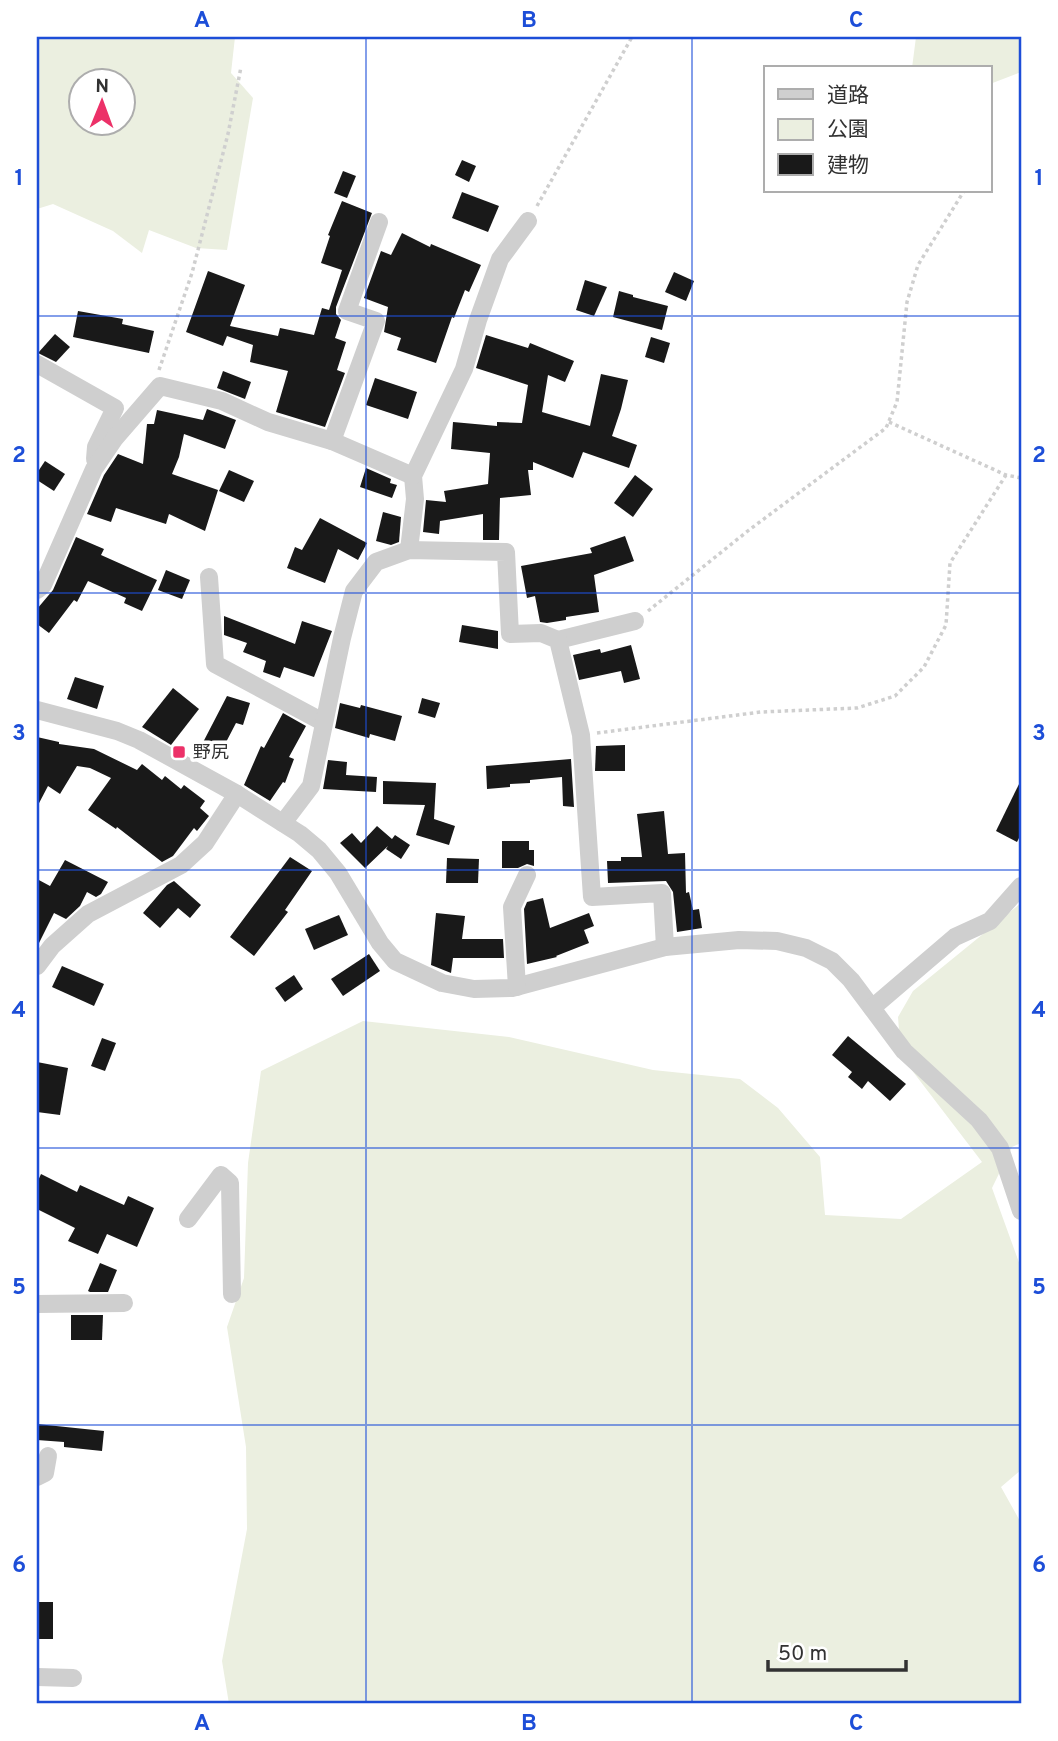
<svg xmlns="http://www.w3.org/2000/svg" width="1058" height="1741" font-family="Overpass,'Noto Sans JP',sans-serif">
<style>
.green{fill:#ebefe0;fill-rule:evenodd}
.building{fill:#191919}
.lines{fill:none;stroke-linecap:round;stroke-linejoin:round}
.path{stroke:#cfcfcf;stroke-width:3.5;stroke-dasharray:3.5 3.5;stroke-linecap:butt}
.minor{stroke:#cfcfcf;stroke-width:18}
.grid{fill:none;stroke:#1d4ed8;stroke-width:2;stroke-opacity:0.55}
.poi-dot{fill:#ec3168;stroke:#fff;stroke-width:2.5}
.labels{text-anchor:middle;stroke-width:7;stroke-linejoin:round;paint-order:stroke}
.poi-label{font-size:18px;fill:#323232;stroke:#fff;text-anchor:start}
.neatline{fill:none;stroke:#1d4ed8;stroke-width:2.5}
.grid-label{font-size:23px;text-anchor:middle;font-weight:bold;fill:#1d4ed8}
</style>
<rect width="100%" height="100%" fill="#fff"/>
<g class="green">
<path d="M37 37H235L231 73 253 98 227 250 196 248 149 230 142 253 113 231 53 204 37 209ZM80 80H122V122H80Z"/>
<polygon points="916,37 1021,37 1021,72 990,84 990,68 912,68"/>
<polygon points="1021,903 1021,1143 1012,1147 992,1188 1021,1268 1021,1470 1001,1487 1021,1523 1021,1704 229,1704 222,1661 247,1529 246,1447 227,1327 244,1278 248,1163 261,1071 363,1021 509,1037 653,1070 740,1079 778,1108 820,1157 825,1215 901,1219 982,1162 901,1056 898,1017 913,991"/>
</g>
<g class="building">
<polygon points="462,160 476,166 469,182 455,175"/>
<polygon points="343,171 356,176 347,198 334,193"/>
<polygon points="462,192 499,206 488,232 452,218"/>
<polygon points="342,201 372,213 336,307 336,314 341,320 335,338 346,342 337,370 345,373 325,427 276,412 288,371 250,362 253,345 227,336 223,346 186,332 208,271 245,285 230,326 278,336 280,328 314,335 322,308 329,310 342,270 321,263 330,236 328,235"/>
<polygon points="402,233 430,247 431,244 481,265 469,292 465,290 454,318 452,317 436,363 397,350 401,338 384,332 388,307 364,298 381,251 391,255"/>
<polygon points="674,272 694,281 686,301 665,292"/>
<polygon points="585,280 607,287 594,316 576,310"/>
<polygon points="619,291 633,295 633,297 668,306 662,330 613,317"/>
<polygon points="78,311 123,319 122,324 154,331 149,353 73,337"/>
<polygon points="55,334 70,347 56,362 38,353"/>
<polygon points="486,335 528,348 530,343 574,361 565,382 548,375 542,412 590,426 601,374 628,380 621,409 612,436 637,445 629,468 583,452 573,478 533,462 533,470 528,470 531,495 500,498 499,540 483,540 483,514 440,521 439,534 423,532 426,500 446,502 444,491 488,484 490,453 451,449 453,422 497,426 497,422 522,423 528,385 476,368"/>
<polygon points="651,337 670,343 664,363 645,357"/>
<polygon points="223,371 251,382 245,399 217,388"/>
<polygon points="375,378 417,392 408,419 366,405"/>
<polygon points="207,409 236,420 225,449 184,434 179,457 172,474 218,490 205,531 169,514 166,524 116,508 111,522 87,514 104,475 118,454 143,464 147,424 154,424 157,410 203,420"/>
<polygon points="45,461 65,474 54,491 37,480 37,473"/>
<polygon points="366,468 391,479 390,483 397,485 392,498 360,487"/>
<polygon points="229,470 254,481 244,502 219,491"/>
<polygon points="635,475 653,489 633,517 614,503"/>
<polygon points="383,512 401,517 399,542 391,545 376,541"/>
<polygon points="320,518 367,543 358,560 338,549 325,583 287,568 295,547 302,550"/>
<polygon points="625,536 634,561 594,575 599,612 566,617 566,620 547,623 540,622 535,596 527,598 521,566 592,553 590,548"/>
<polygon points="76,537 104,549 101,555 157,580 142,611 124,603 126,598 88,581 77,602 74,600 49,633 37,624 37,609 53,590"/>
<polygon points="166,570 190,580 182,599 158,590"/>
<polygon points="224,616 295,644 302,621 332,631 314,677 284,667 280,678 263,672 266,661 243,652 247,643 224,635"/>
<polygon points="462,625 498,631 498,649 459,642"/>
<polygon points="631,645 640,679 624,683 621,671 579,680 573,655 600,649 601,653"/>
<polygon points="75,677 104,686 97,709 67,699"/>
<polygon points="173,688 199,709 171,745 142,727"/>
<polygon points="227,696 250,703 243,725 236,723 223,748 221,747 214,759 198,752"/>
<polygon points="422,698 440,703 435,718 418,713"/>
<polygon points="340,703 360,708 361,705 402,716 395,741 370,734 369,738 335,728"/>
<polygon points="283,713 306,726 289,757 294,759 285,783 283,782 270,801 244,785 261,746 264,748"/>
<polygon points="37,737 59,742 59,744 94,749 137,770 142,764 162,780 165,776 181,789 184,785 205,801 200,808 209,816 197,831 194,828 173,856 162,862 117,827 116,829 88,810 111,778 90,768 77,766 60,794 48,786 37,807"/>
<polygon points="625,745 625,771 595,771 596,746"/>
<polygon points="571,759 574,807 563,806 562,777 530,780 530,783 510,784 510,787 487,789 486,766"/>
<polygon points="328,760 347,762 346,775 377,777 376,792 323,789"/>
<polygon points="1021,780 1021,834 1017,842 996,831"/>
<polygon points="383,781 436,783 434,819 455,826 449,845 416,835 425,805 383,804"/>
<polygon points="664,811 668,854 685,853 686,893 689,892 693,910 699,909 702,928 677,932 673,892 666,881 608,883 607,861 621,861 621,857 642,857 637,814"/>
<polygon points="377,826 392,839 395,835 410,845 401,859 386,849 388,846 365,868 340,843 352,833 361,843"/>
<polygon points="502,841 529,841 529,850 534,850 534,866 527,864 518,868 502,868"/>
<polygon points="290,857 312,871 285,910 288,912 254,956 230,937"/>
<polygon points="447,858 479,859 478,883 446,883"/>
<polygon points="65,860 108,882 101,894 96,897 87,892 80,906 66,919 54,913 37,947 37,879 50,886"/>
<polygon points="174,881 201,905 190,918 178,908 160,928 143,913 167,885"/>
<polygon points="543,898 550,928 589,913 594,926 584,930 589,943 556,956 557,957 527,964 524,909 527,902"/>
<polygon points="436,913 465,916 462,939 503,939 504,958 453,958 451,973 431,965"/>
<polygon points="339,915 348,935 314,950 305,929"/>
<polygon points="369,954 380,971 343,996 331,979"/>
<polygon points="62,966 104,984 94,1006 52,987"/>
<polygon points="294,975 303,989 285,1002 275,988"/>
<polygon points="848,1036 906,1084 890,1101 868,1081 862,1089 848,1077 852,1072 832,1055"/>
<polygon points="102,1038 116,1043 105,1071 91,1066"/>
<polygon points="37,1062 68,1068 60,1115 37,1112"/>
<polygon points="41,1174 77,1192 80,1185 124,1205 128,1196 154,1208 137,1247 107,1234 98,1254 68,1241 75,1228 37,1209 37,1183"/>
<polygon points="100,1263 117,1270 108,1292 90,1292 88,1291"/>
<polygon points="71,1315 103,1315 102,1340 71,1340"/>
<polygon points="37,1424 104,1431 102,1451 64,1447 64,1442 37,1440"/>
<rect x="37" y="1602" width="16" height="37"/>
</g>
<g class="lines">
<g class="path">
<polyline points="990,151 990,150"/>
<polyline points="537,206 632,37"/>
<polyline points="159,370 192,273 228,134 241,67"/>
<polyline points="889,422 1006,475 1021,478"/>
<polyline points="648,611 749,530 886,428 897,402 907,302 918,265 964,191"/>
<polyline points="597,733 761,712 857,708 895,696 924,667 946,625 950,563 1006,475"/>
<polyline points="507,1703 511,1704"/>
<polyline points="1019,1704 1021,1704"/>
</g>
<g class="minor">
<polyline points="37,364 115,408 96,447 95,459"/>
<polyline points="332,441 376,321 347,311 379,222"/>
<polyline points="409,550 415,499 413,476 464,369 478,320 500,259 528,221"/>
<polyline points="209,577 215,664 323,722"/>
<polyline points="37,590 43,585 94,469 115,438 160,386 222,401 268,422 332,441 413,476"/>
<polyline points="558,640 635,621"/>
<polyline points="37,710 117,731 139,740 237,794 300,834 319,850 338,873 380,943 395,961 442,983 474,989 512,988 665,947 739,940 777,941 806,948 832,961 851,980 904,1051 979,1120 1000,1148 1021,1211"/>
<polyline points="283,823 311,786 342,638 354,591 376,562 409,550 506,552 510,634 541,633 558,640 581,735 592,897 662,893 665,947"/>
<polyline points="37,966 52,946 88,914 181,865 205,843 237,794"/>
<polyline points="517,987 512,907 527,875"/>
<polyline points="872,1008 955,937 990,921 1021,886"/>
<polyline points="188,1219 221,1175 230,1183 232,1294"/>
<polyline points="37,1304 124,1303"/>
<polyline points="37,1477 45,1473 48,1456"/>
<polyline points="37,1677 73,1678"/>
</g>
</g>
<path class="grid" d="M366 37V1704M692 37V1704M37 316H1021M37 593H1021M37 870H1021M37 1148H1021M37 1425H1021"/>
<rect class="poi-dot" x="172" y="745" width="14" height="14" rx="3.5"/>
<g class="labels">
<g class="poi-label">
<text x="193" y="758">野尻</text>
</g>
</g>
<rect width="1058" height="1741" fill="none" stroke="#ffffff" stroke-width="77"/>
<rect x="764" y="66" width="228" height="126" fill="#ffffff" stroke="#adadad" stroke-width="2"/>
<rect x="778" y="89" width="35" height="10" fill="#cfcfcf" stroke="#adadad" stroke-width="2"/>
<text x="827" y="102" font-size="21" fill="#323232">道路</text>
<rect x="778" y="119" width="35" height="21" fill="#ebefe0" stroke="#adadad" stroke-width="2"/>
<text x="827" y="136" font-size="21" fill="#323232">公園</text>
<rect x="778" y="154" width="35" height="21" fill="#191919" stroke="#adadad" stroke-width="2"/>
<text x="827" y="172" font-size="21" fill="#323232">建物</text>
<g transform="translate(102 102) rotate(1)"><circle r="33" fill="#ffffff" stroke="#adadad" stroke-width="2"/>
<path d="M0-5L12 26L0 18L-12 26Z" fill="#ec3168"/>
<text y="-10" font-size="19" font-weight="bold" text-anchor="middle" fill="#323232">N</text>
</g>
<path d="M768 1660v10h138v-10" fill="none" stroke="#323232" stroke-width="3.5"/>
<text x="778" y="1660" font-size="21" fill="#323232" stroke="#ffffff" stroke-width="5" paint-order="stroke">50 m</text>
<rect x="38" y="38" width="982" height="1664" class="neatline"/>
<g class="grid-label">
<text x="202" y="27">A</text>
<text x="529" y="27">B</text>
<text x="856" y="27">C</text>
<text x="19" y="185">1</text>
<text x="1039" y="185">1</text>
<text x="19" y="462">2</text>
<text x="1039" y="462">2</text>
<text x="19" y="740">3</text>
<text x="1039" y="740">3</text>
<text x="19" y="1017">4</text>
<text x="1039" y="1017">4</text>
<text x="19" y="1294">5</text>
<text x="1039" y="1294">5</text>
<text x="19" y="1572">6</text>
<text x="1039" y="1572">6</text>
<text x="202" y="1730">A</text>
<text x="529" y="1730">B</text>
<text x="856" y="1730">C</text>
</g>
</svg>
